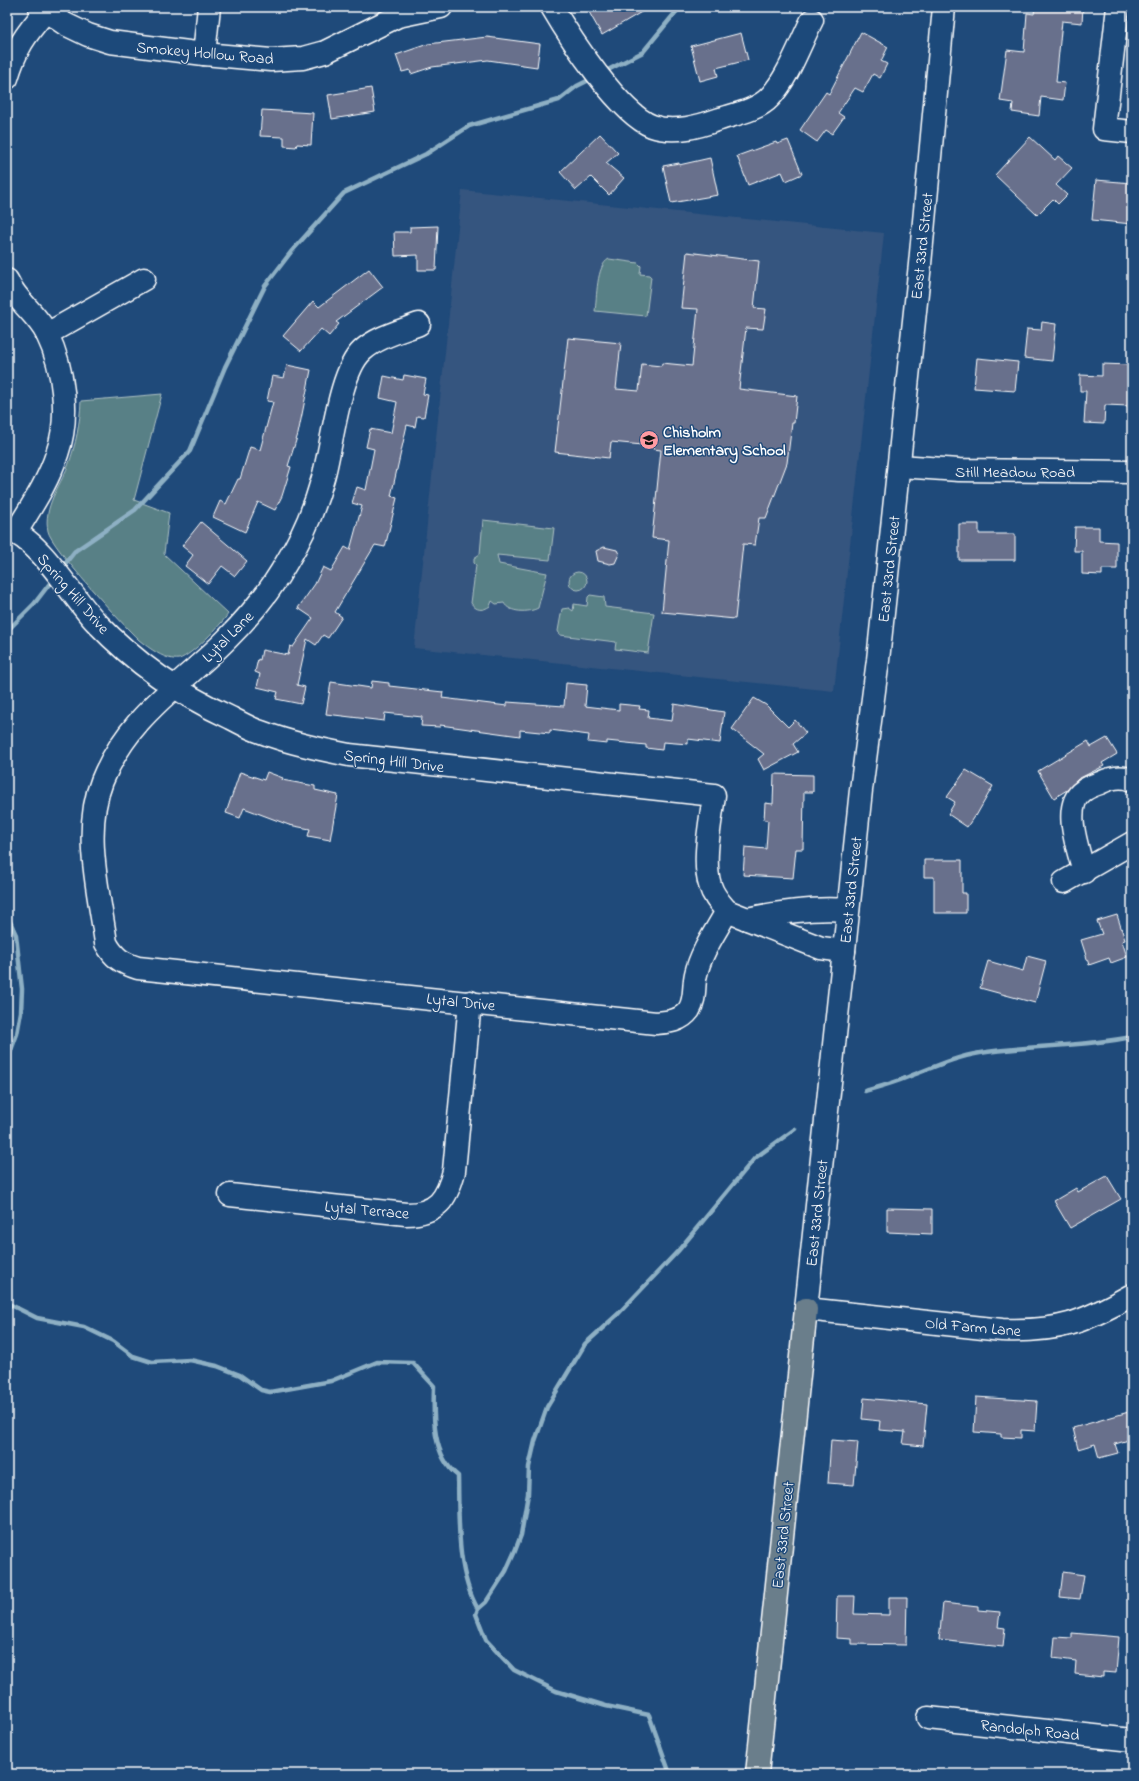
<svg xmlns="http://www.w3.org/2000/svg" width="1139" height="1781" font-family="'Indie Flower',sans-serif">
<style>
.built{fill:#35557f}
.green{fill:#598086;stroke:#acc0c2}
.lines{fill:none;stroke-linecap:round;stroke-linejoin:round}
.stream{stroke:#8eb0c4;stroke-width:4.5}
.building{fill:#686f8c;stroke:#fff}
.minor-casing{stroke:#fff;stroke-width:25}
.major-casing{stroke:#fff;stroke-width:25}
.minor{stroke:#1f4a7a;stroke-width:22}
.major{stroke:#6b7e8b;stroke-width:22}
.labels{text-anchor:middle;stroke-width:3;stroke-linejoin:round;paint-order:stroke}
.street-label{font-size:16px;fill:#fff;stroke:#1f4a7a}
.poi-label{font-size:16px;font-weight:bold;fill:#fff;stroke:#1f4a7a;text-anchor:start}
</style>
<rect width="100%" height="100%" fill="#1f4a7a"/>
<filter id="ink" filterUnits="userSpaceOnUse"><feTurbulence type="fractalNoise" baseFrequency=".025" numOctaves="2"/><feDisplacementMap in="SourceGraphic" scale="8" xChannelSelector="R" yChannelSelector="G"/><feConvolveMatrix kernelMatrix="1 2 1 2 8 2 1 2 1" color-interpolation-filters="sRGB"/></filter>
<g filter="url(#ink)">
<polygon class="built" points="462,190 884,233 834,691 414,648"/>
<g class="green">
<path d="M609 259 638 263 641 266 640 274 649 275 651 277 646 316 595 311C597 298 596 265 609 259Z"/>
<path d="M162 394 134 500 169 513 164 554 228 614C221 625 191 656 179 659 166 661 149 648 139 640 124 626 51 547 48 531 43 507 60 486 68 466 76 444 80 423 81 401Z"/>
<path d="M483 520 554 528 550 560 497 555 499 564 547 573 538 608C529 613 509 613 504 603L496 604 492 601 490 606C483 611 476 611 471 603L476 565 474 563V558L480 554Z"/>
<circle cx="578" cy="581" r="9"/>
<polygon points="590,595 604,597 605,607 654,613 648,653 615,649 616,642 560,635 558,631 562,609 569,608 573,611 574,604 587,606 588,597"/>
</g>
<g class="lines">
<g class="stream">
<polyline points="604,72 643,52 680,7"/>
<polyline points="61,569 75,551 135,510 190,451 225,367 265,286 291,252 344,193 426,154 469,126 559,100 577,86 593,78"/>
<polyline points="7,631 34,604 54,578"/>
<polyline points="7,915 16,935 22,989 21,1012 17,1034 7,1061"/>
<path d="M865 1091C879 1087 894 1083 908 1077 932 1068 955 1057 980 1053 1031 1045 1082 1047 1132 1037"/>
<path d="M7 1303 37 1318 84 1327 113 1341 133 1356 152 1362 190 1360 217 1366 240 1375 261 1390 270 1392 331 1381 377 1362 413 1363 434 1386C433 1416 432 1456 458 1476 459 1518 456 1572 478 1609"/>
<polyline points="670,1774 649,1715 606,1706 556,1691 514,1670 486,1640 476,1614 478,1609 486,1602 506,1571 515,1551 521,1535 528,1494 529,1467 535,1441 547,1407 585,1344 618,1314 678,1251 755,1158 795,1129"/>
</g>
</g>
<g class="building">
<polygon points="597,7 650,7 602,35 589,12"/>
<polygon points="1035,7 1083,7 1082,23 1062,21 1056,82 1065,83 1063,100 1041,97 1039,116 1012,112 1013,103 1000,101 1007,50 1024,52 1027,13 1034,14"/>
<polygon points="861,32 888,47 881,61 887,64 880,78 873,74 863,92 855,88 838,113 844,117 832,134 826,130 817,142 800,130 826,92 829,94"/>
<polygon points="741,33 748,60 716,68 718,76 700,81 691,46"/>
<polygon points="487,37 540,44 537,67 488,60 432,67 411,74 410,70 402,72 396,55 428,44"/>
<polygon points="371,88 375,112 332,119 328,95"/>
<polygon points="262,110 313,113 311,145 297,144 296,147 284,146 284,137 260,136"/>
<polygon points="600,134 618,153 606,163 624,178 609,195 591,177 576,190 560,172"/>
<polygon points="1030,137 1055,160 1058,156 1072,168 1056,185 1067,195 1058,204 1053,199 1037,215 995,175"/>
<polygon points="788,140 802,174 786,181 782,172 748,185 737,156 776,142 777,144"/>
<polygon points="710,158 718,195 671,203 663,166 679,163 679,165"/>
<polygon points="1096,180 1132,183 1132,224 1092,220"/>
<polygon points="438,226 436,270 418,270 418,255 395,256 394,232 410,232 410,227"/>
<polygon points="687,252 759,261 754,308 766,309 763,329 746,328 739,389 797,396 794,423 792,423 787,463 766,518 759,518 755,545 743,544 735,619 662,612 669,540 652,538 661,450 653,449 653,446 611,442 609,458 555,452 568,338 621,343 616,389 639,391 642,364 661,366 662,363 692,366 698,309 681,308"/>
<polygon points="369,269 383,287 336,322 339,324 329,336 321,329 301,351 283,336 313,301 319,307"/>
<polygon points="1042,322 1056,324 1052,361 1024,358 1027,329 1041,330"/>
<polygon points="977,358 1018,362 1015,391 974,388"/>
<polygon points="1102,364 1130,365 1129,406 1105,405 1104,424 1084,423 1086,391 1080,391 1080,375 1102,376"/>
<polygon points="287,365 311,370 298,434 288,466 291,467 282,496 275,510 258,502 245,532 213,517 220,501 226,504 238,479 240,479 250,447 260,450 273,402 267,401 272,376 284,378"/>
<polygon points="404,375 426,379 423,394 428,395 424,417 417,416 415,427 407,425 391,496 397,498 385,547 375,545 335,612 342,617 328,638 323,635 316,645 307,639 297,685 305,687 301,704 276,699 278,692 257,687 260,674 255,672 258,659 260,660 262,650 288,655 290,646 293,647 313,618 298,608 315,584 323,567 331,571 345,547 350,550 362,506 352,503 357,487 366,490 374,449 366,447 370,429 391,433 397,402 380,398 384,376 403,380"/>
<polygon points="201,522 247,561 235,576 222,566 208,584 185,566 193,555 182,546"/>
<polygon points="959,524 979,524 979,534 1015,534 1015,560 959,560"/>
<polygon points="1075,527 1099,527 1099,541 1117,542 1117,569 1102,569 1102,575 1082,574 1082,551 1074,551"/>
<polygon points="604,547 617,550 619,554 615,563 610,564 598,561 596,551"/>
<polygon points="372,681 389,683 389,686 443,692 442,698 507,706 507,702 564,706 566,683 587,685 585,706 619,710 619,704 640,706 639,709 649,710 648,718 672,721 674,704 724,712 720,743 688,739 688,744 663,742 662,750 646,748 646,745 607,741 607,744 588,742 589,735 550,730 550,733 520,730 520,736 440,725 440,727 421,726 422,717 385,713 384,721 326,714 331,682 371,688"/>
<polygon points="754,698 766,705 788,727 795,720 806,733 793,744 798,752 764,770 758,759 764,754 732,729"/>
<polygon points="1107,738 1117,754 1102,763 1104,766 1078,779 1067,790 1054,798 1038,771 1088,741 1091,747"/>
<polygon points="966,770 993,786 976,816 975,815 967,827 948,814 955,802 947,797"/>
<polygon points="240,772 264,780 267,772 283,778 282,780 315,786 315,790 338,795 330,840 308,836 310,829 289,825 244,808 240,818 226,813"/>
<polygon points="774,774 813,775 813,792 804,792 803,849 796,849 793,878 743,875 745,847 766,849 768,820 764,820 765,803 773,804"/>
<polygon points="924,860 962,860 962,893 966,893 966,913 934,913 934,877 924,877"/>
<polygon points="1117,915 1125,940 1122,941 1127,957 1111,963 1109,958 1089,965 1081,940 1102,934 1097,921"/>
<polygon points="1027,956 1046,961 1035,1003 980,988 988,961 1023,971"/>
<polygon points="1107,1176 1121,1199 1070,1228 1054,1201 1076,1188 1078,1192"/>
<polygon points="887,1208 932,1209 932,1234 887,1232"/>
<polygon points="976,1397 1037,1401 1035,1431 1021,1430 1021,1438 1001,1437 1001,1434 974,1432"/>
<polygon points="864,1398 927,1404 923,1446 903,1444 905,1432 879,1430 880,1421 862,1419"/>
<polygon points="1132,1411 1132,1439 1115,1444 1118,1453 1099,1458 1095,1444 1078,1449 1073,1428"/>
<polygon points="831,1440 858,1442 854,1485 828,1483"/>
<polygon points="1063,1572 1084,1575 1080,1599 1060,1597"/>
<polygon points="837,1596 855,1596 854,1614 889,1615 889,1597 907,1597 906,1645 852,1644 852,1639 836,1638"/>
<polygon points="943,1603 978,1607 978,1610 1000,1612 998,1627 1005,1628 1003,1647 939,1640"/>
<polygon points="1072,1633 1119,1637 1116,1673 1103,1672 1103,1677 1075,1674 1076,1661 1053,1658 1055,1637 1072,1638"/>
</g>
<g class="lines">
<defs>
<g id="minor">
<polyline points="40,7 65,24 88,35 110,42 204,54 271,60 303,58 325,52 398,16 441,7"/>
<path d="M552 7C570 38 620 114 652 126 674 134 700 126 720 119 736 114 758 110 770 97 788 78 800 44 812 20"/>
<path d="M944 7 920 264 878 660 861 790 806 1309 1002 1330C1060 1332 1082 1323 1132 1295"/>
<polyline points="1118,7 1104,129 1132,132"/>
<polyline points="204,54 209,7"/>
<path d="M7 78C16 48 25 35 45 12"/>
<path d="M7 280C16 301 37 314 47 334 64 369 70 417 57 454 48 482 31 507 16 532"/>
<path d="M419 324C401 331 377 337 362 351 339 372 332 447 323 478 315 507 304 534 288 560 272 589 250 616 226 640 180 686 128 716 102 781 82 831 99 892 106 943 114 958 122 963 138 968L656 1023C669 1022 681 1021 689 1010 696 999 693 986 696 974 701 952 716 931 727 911"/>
<polyline points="47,334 144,279"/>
<polyline points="899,466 959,470 1132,472"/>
<path d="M7 529C41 540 71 596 96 622 134 662 181 695 231 718 241 723 251 729 261 732 290 743 319 749 349 755L714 795C711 821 702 860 710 885 713 896 720 903 727 911L821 948 844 951"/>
<path d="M1084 872C1079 851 1061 806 1083 791 1088 787 1094 785 1100 783 1110 778 1121 775 1132 780"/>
<polyline points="1064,882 1132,843"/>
<path d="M747 919C780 912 814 907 848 910"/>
<path d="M230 1195 406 1214C437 1214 447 1199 454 1171L470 1002"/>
<polyline points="928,1718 1132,1740"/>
</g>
<polyline id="major" points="757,1774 806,1309"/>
</defs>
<use href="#minor" class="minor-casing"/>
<use href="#major" class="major-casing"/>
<use href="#minor" class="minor"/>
<use href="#major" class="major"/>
</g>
</g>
<defs>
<symbol id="school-disc" viewBox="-11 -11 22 22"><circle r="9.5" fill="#ff9aa2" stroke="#1f4a7a"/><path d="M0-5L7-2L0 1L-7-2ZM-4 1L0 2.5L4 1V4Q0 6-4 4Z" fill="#111"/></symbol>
</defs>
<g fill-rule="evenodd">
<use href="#school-disc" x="638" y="429" width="22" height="22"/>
</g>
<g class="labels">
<g class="street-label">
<text transform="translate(205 52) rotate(5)" y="6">Smokey Hollow Road</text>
<text transform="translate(921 246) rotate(-84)" y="6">East 33rd Street</text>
<text x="1015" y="477">Still Meadow Road</text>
<text transform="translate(888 569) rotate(-84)" y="6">East 33rd Street</text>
<text transform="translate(74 593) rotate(49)" y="6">Spring Hill Drive</text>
<text transform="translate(227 636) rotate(-45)" y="6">Lytal Lane</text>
<text transform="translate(394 760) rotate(7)" y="6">Spring Hill Drive</text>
<text transform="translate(850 890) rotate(-84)" y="6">East 33rd Street</text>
<text transform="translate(461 1001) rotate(6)" y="6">Lytal Drive</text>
<text transform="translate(367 1209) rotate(5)" y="6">Lytal Terrace</text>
<text transform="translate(816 1213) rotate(-84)" y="6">East 33rd Street</text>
<text transform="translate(973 1326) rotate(5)" y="6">Old Farm Lane</text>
<text transform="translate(782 1535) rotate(-84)" y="6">East 33rd Street</text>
<text transform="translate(1030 1729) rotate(6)" y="6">Randolph Road</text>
</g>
<g class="poi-label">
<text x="663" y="437">Chisholm<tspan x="663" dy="18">Elementary School</tspan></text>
</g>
</g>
<rect width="1139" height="1781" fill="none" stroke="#1f4a7a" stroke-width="24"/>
<rect x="12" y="12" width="1115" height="1757" fill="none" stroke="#fff" stroke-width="1.5" filter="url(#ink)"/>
</svg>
